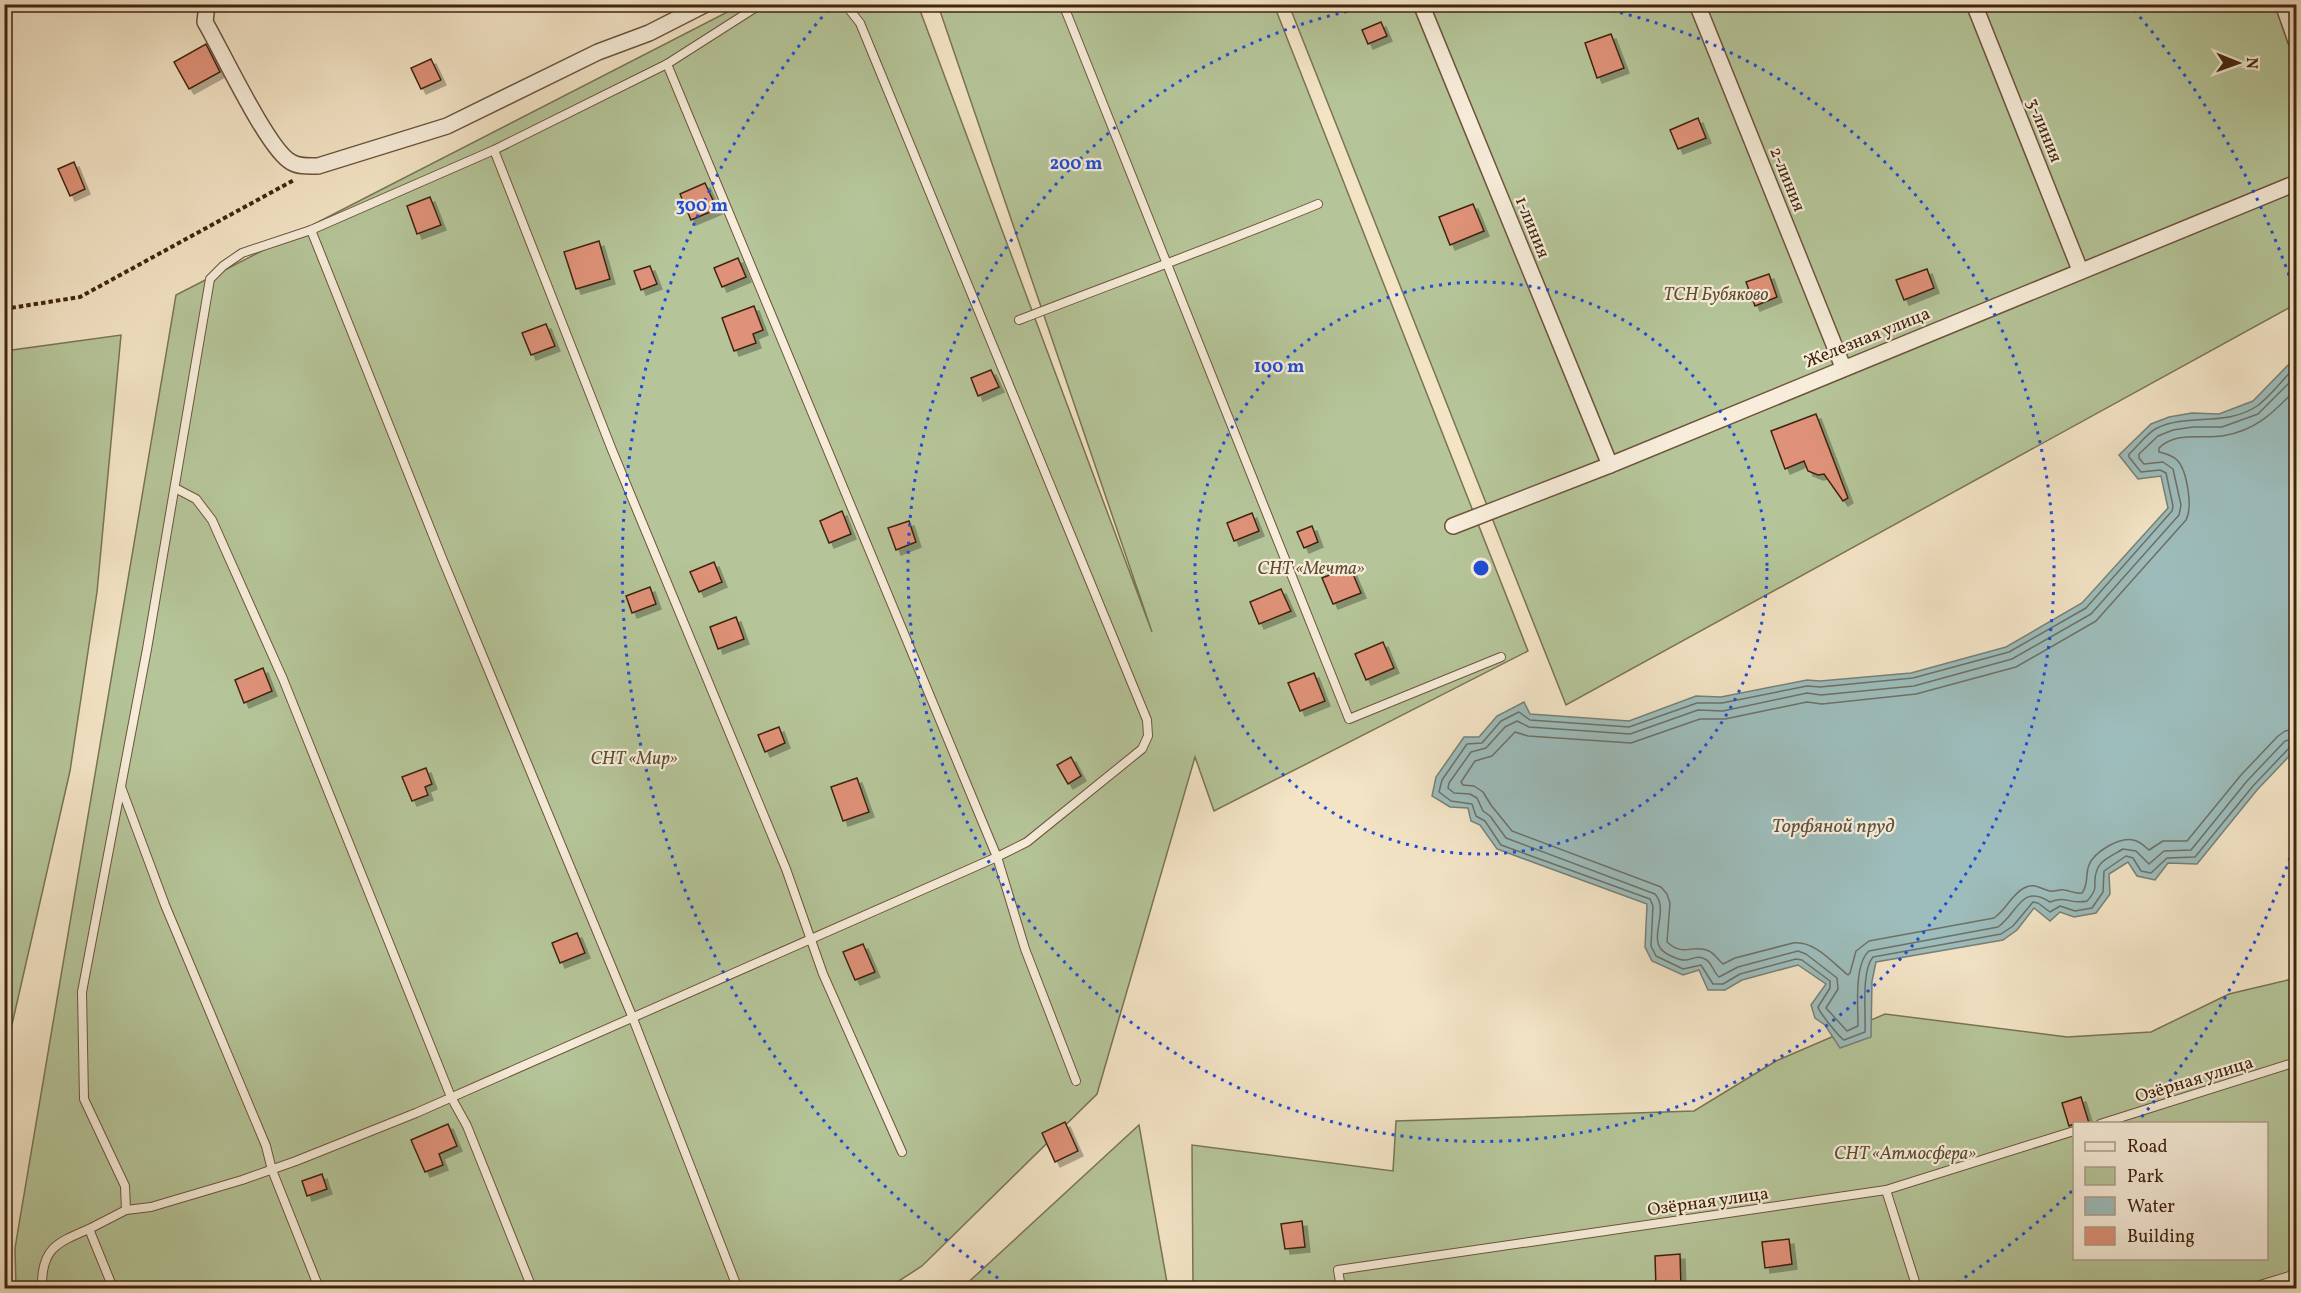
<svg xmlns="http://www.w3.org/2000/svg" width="2301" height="1293" font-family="Vollkorn,serif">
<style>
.green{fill:#b5c599;stroke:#7a7454;stroke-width:1.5;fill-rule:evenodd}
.water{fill:#9dbdbc;stroke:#788077;stroke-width:1.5}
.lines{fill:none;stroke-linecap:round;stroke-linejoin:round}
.shore{stroke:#6e7066;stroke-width:1.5}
.building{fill:#df9279;stroke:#40240f;stroke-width:1.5;filter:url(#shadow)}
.service-casing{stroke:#6d543d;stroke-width:10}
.minor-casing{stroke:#6d543d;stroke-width:18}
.path{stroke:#40240f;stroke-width:4;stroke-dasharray:4.5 3;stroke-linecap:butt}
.service{stroke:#f7edda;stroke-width:8}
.minor{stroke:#f7edda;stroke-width:15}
.ring{fill:none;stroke:#1d4ed8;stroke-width:3;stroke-dasharray:3 6}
.labels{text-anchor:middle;stroke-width:4.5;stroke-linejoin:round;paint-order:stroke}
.street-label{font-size:18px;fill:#40240f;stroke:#f7edda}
.park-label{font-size:18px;font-style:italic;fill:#5d4c32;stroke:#f7edda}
.water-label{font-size:20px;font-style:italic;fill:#5c5243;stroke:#f7edda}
.centre{fill:#1d4ed8;stroke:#f7edda;stroke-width:3}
.ring-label{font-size:18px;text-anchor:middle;font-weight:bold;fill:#1d4ed8;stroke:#f7edda;stroke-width:4.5;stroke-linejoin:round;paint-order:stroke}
</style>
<defs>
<filter id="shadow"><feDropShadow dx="5" dy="5" stdDeviation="0" flood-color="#0004"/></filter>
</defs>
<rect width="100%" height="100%" fill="#f3e4c6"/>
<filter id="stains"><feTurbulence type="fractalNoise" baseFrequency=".00333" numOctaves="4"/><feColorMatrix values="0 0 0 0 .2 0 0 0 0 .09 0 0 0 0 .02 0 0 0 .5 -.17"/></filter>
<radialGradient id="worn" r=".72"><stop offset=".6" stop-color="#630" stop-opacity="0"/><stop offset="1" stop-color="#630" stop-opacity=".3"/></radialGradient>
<g class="green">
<polygon points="741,5 918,5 1152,632 938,5 1274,5 1528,651 1214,811 1195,757 1097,1094 922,1266 888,1288 16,1288 15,1248 176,295"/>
<polygon points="1289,5 2296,5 2296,304 1566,705"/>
<polygon points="121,335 97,592 70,771 5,1055 5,351"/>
<path d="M2296 978V1288H1193L1192 1145 1393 1171 1396 1121 1694 1111 1776 1061 1885 1014 2067 1037 2151 1032 2229 994ZM2074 1124H2266V1258H2074Z"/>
<polygon points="1139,1125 1168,1288 962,1288"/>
</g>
<polygon class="water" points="2296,357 2296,749 2257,790 2197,864 2168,863 2155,880 2137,876 2128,862 2109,874 2110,894 2096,913 2074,917 2060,912 2050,921 2034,908 2017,930 2003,940 1876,962 1872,981 1871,1037 1840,1048 1825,1025 1815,1018 1811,1005 1826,984 1798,965 1742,980 1725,990 1708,990 1699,970 1683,975 1652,961 1645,947 1647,904 1497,849 1480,825 1471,821 1468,808 1450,807 1432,796 1436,777 1464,737 1479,737 1497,716 1524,702 1530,714 1629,721 1696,696 1721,697 1807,680 1820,681 1911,673 2006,647 2082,603 2168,508 2161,476 2138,479 2119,455 2151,424 2169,417 2192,413 2219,414 2253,401"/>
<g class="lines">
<g class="shore">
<path d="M2296 366C2284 378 2271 396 2257 406 2226 427 2189 413 2157 428 2147 433 2138 446 2129 454V457L2141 472 2160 470 2166 473 2173 506 2172 511 2086 608 2009 652 1913 678 1820 687 1807 686 1722 703H1697L1629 727 1530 720 1519 712 1501 721 1482 743 1467 744 1442 780 1439 792 1451 801 1472 804 1476 816 1485 821 1501 845 1650 899 1653 906 1651 946 1656 956 1683 969 1701 965 1713 984H1723L1740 974 1796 959 1802 960 1830 981V988L1818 1007C1819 1012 1839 1037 1844 1040L1865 1032C1866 1013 1861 971 1873 957L2001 934 2013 926 2033 902 2038 903 2050 912 2060 906 2075 911 2092 908 2103 892 2104 871 2126 856 2133 858 2141 871 2151 873 2167 858 2195 857 2253 786 2290 747 2296 745"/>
<path d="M2296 376 2258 414 2222 427H2193L2173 430 2158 436 2139 454V458L2144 464 2163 462 2173 469 2181 505 2179 515 2091 614 2012 659 1914 686 1821 695 1807 693 1723 711 1698 710 1630 734 1529 727 1517 721 1505 727 1486 748 1471 752 1449 783 1448 788 1454 793 1470 794 1477 798 1483 811 1490 816 1506 838 1655 894C1669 909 1650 936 1661 949 1665 954 1680 961 1686 960 1693 959 1698 955 1705 959 1712 962 1713 972 1719 977L1738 967 1798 951 1806 954 1837 978 1838 989 1826 1008 1847 1031 1858 1026C1858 1007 1854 964 1869 951L1998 927C2018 913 2021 883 2050 902 2066 895 2070 905 2087 901 2101 886 2091 884 2097 870 2100 860 2115 854 2123 849L2136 851 2149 864 2164 851 2191 850 2247 781 2285 741 2296 738"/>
<path d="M2296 389C2274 412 2256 431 2222 436 2201 439 2177 431 2159 448V452C2166 454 2172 455 2177 460 2187 470 2193 507 2186 520L2096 621 2016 667 1916 694 1822 704 1807 702 1725 719H1700L1631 743 1528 736 1515 732 1492 756 1475 761 1461 782 1463 785 1474 786 1483 792 1491 805 1512 831 1661 887 1667 894 1670 903 1667 942C1684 958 1693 943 1709 951 1715 954 1718 960 1723 964L1735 958 1793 943C1814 940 1833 963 1848 975L1850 973 1856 951 1869 941 1994 918C2006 910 2011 895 2024 888 2035 882 2040 889 2050 891 2054 892 2060 889 2064 890 2071 891 2075 894 2082 893 2089 884 2085 875 2089 865 2094 852 2119 837 2133 840 2140 841 2144 846 2149 850L2163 841H2187L2241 775 2278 736 2285 731 2296 729"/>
</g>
</g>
<g class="building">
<polygon points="1381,22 1387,36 1368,44 1362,30"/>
<polygon points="1611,34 1624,68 1597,78 1585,43"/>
<polygon points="206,44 220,72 189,89 174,62"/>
<polygon points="431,59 441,80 421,89 411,68"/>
<polygon points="1698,118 1706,138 1678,149 1670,130"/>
<polygon points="74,162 85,189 70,196 58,169"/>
<polygon points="705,183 717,209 691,220 680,194"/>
<polygon points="430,197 441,225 417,234 407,206"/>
<polygon points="1473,204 1484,231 1450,245 1439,217"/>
<polygon points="599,241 610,279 576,289 564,252"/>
<polygon points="738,258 746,277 722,287 714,268"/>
<polygon points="650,266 657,284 641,290 634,271"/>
<polygon points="1927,269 1934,288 1904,300 1896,280"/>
<polygon points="1769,274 1777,297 1755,306 1746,282"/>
<polygon points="754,306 763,330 753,334 756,343 734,351 722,318"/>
<polygon points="546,324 555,346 531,355 522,333"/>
<polygon points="991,370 999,387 978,396 971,378"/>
<polygon points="1816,414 1848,498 1843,501 1824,474 1818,475 1808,471 1804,461 1785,469 1771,431"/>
<polygon points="842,511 851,534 829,543 820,521"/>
<polygon points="1252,513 1259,531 1234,541 1227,523"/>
<polygon points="909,521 916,542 896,550 888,528"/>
<polygon points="1312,526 1318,542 1304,548 1297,532"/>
<polygon points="714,562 722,582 699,592 690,572"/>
<polygon points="1350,567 1361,593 1333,604 1322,578"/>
<polygon points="650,587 656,604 632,613 626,596"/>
<polygon points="1281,589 1291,611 1259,624 1250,602"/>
<polygon points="736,617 744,639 718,649 710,627"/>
<polygon points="1383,642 1394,668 1366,680 1355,654"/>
<polygon points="263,668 272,691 244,703 235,680"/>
<polygon points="1314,673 1325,701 1300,711 1288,683"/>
<polygon points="779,727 785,743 765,752 758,735"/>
<polygon points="1071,757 1081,776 1068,784 1057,765"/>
<polygon points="426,768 432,784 425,787 428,795 412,801 402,777"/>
<polygon points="857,778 869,812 843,821 831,787"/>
<polygon points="577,933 585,953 560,963 552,943"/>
<polygon points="863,944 875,972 855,980 843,952"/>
<polygon points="2081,1097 2089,1123 2074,1124 2069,1126 2062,1103"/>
<polygon points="1065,1122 1078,1151 1055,1162 1042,1133"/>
<polygon points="448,1124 457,1146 439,1154 443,1165 425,1172 411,1140"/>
<polygon points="322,1174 327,1189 307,1196 302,1181"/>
<polygon points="1302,1221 1305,1247 1285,1249 1281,1224"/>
<polygon points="1789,1239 1792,1264 1765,1268 1762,1242"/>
<polygon points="1680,1254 1681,1288 1656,1288 1655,1256"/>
</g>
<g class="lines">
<defs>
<g id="service">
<polyline points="1063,4 1349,719 1501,657"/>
<polyline points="667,64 997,857 1025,949 1076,1081"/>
<polyline points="494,150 612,450 786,869 823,974 902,1152"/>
<polyline points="311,230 442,558 632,1016 736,1284"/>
<path d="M1019 320C1119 281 1219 245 1318 204"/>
<polyline points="175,488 196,499 212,520 283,679 451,1097 467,1126 532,1288"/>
<polyline points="121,787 165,905 266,1146 272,1170 319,1288"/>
<polyline points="2100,1124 2296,1062"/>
<polyline points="1886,1190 1917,1288"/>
<polyline points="126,1210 151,1207 242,1180 296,1161 416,1113 997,857 1027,842 1142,749 1148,736 1147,720 860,23 845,4"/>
<path d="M42 1288C41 1249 56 1243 89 1229"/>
<polyline points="113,1288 89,1229 126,1210 125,1186 84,1099 82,992 147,649 210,279 223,266 242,253 311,230 494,150 667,64 761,4"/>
<polyline points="1341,1288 1338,1270 1886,1190 2074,1131"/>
<polyline points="2250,1288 2296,1274"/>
</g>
<g id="minor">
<path d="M207 4 205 22C221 49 268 150 291 162 299 167 309 166 318 166L447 126 598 52 649 33 706 4"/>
<polyline points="1421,4 1610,465"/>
<polyline points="1697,4 1843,367"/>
<polyline points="1974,4 2080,270"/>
<polyline points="2283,4 2296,41"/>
<polyline points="1453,526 1610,465 2296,183"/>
</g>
</defs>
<use href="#service" class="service-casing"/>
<use href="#minor" class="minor-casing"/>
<polyline class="path" points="4,309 80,297 294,180"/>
<use href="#service" class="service"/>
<use href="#minor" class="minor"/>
</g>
<g class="ring">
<circle cx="1481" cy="568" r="286"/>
<path d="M1585 5A573 573 0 1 1 1377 5"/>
<path d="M2296 841A859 859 0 0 1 2139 1120M2072 1191A859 859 0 0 1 1949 1288M1013 1288A859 859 0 0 1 828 10M2134 10A859 859 0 0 1 2296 295"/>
</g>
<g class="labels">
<g class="street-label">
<text transform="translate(2045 130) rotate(68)" y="6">3-линия</text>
<text transform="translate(1788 179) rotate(68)" y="6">2-линия</text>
<text transform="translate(1533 227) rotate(68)" y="6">1-линия</text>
<text transform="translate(1867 337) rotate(-22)" y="6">Железная улица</text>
<text transform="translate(2194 1079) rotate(-17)" y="6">Озёрная улица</text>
<text transform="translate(1708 1201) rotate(-8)" y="6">Озёрная улица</text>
</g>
<g class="park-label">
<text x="1716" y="300">ТСН Бубяково</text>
<text x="1311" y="574">СНТ «Мечта»</text>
<text x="634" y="764">СНТ «Мир»</text>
<text x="1905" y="1159">СНТ «Атмосфера»</text>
</g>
<g class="water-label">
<text x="1833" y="832">Торфяной пруд</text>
</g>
</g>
<circle cx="1481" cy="568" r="9" class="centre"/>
<g class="ring-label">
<text x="1076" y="169">200 m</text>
<text x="702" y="211">300 m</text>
<text x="1279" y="372">100 m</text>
</g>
<rect width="2301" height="1293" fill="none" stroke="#f3e4c6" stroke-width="24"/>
<rect x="6" y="6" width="2289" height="1281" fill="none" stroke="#40240f" stroke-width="3"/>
<rect x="12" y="12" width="2277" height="1269" fill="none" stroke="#40240f" stroke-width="1.5"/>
<rect x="2073" y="1122" width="195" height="138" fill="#f7edda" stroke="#ae9d89" stroke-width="1.5"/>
<rect x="2085" y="1142" width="30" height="9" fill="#f7edda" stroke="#ae9d89" stroke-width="1.5"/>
<text x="2127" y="1152" font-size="18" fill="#40240f">Road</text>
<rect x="2085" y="1167" width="30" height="18" fill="#b5c599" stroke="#ae9d89" stroke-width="1.5"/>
<text x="2127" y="1182" font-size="18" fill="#40240f">Park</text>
<rect x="2085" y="1197" width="30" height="18" fill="#9dbdbc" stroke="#ae9d89" stroke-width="1.5"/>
<text x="2127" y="1212" font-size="18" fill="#40240f">Water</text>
<rect x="2085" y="1227" width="30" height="18" fill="#df9279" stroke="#ae9d89" stroke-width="1.5"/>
<text x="2127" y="1242" font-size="18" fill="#40240f">Building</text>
<g transform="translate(2238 63) rotate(91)" stroke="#f7edda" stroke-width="4.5" paint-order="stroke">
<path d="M0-4.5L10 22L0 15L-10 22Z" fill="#40240f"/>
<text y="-9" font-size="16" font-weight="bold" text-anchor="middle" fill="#40240f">N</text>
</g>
<rect width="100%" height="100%" filter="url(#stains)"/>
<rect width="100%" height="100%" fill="url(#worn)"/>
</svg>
